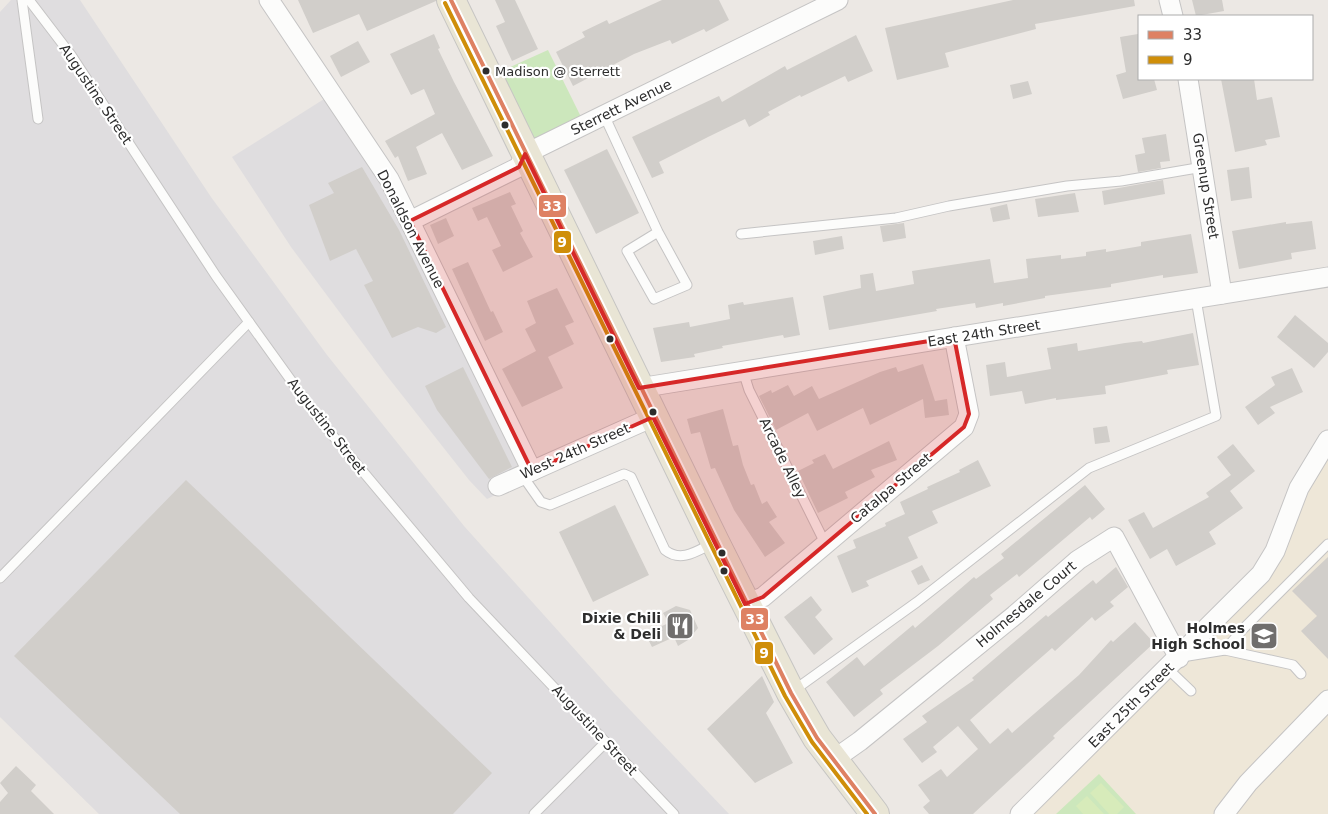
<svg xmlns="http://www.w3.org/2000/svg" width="1328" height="814" font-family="'DejaVu Sans',sans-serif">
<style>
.industrial{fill:#dfdddf}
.education{fill:#eee7d8}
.green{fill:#cce7bc}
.pitch{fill:#d7ebba}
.building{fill:#d1ceca}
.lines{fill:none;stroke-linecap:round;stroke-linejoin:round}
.service-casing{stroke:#c5c4c4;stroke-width:11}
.minor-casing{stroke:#c5c4c4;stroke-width:21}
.primary-casing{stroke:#c6c5c3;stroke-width:30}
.service{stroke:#fcfcfb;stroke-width:9}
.minor{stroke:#fcfcfb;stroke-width:19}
.primary{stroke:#e9e5d5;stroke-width:28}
.bus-1-casing{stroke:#fff;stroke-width:8}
.bus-2-casing{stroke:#fff;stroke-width:8}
.bus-1{stroke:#de8163;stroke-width:4}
.bus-2{stroke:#cf8e09;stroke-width:4}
.marked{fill:#d62828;fill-opacity:0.2;stroke:#d62828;stroke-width:4;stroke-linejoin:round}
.bus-dot{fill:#2d2d2d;stroke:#fff;stroke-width:2}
.labels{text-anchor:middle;stroke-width:4.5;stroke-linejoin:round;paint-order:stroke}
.bus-label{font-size:13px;fill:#2d2d2d;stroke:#fff;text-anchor:start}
.street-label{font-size:14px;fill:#2d2d2d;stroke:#fff}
.poi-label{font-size:14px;font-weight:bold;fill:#2d2d2d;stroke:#fff;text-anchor:end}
.line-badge{stroke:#fff;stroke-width:2}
.badge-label{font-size:14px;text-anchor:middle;font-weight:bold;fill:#fff}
</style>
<rect width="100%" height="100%" fill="#ece8e4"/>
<g class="industrial">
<polygon points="11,0 80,0 211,197 327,355 464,526 613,692 729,814 99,814 0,717 0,12"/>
<polygon points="332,94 389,179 537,475 487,499 469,480 387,376 291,247 232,157"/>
</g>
<polygon class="education" points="1328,440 1328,814 1020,814 1261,574"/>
<g class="green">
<polygon points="548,50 585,125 525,154 488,77"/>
<polygon points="1099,774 1136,814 1056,814"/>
</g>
<g class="pitch">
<polygon points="1101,783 1124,807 1117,814 1109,814 1090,793"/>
<polygon points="1087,796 1104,814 1083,814 1076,806"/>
</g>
<g class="building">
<polygon points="298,0 436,0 436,1 367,31 359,14 313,33"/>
<polygon points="495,0 515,0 538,49 512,61 496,26 505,22"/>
<polygon points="662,0 719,0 729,20 706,32 704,29 672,44 670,40 634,54 573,86 556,52 585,37 582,32 607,20 609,24"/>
<polygon points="1013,0 1134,0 1135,6 1035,24 1036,29 945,53 949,67 897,80 885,28"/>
<polygon points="1192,0 1222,0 1224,11 1196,16"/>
<polygon points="434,34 440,48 438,49 454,82 493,156 462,170 442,133 416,147 427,174 408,181 398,156 395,158 385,141 435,114 424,89 411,95 390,54"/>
<polygon points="1138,34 1139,79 1154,79 1157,90 1123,99 1116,75 1126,72 1120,37"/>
<polygon points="856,35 873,71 848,82 845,76 801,97 800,95 768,112 770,115 749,127 745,119 708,137 659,162 664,173 652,178 632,137 719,96 722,102 785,66 787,70"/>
<polygon points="358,41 370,62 341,77 330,56"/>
<polygon points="1221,79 1254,79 1257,100 1272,97 1280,137 1265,140 1267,145 1235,152"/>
<polygon points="1028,81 1032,94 1013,99 1010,85"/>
<polygon points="1166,134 1170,161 1160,162 1161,168 1138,172 1135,155 1145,153 1142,138"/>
<polygon points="607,149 639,213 596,234 564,170"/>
<polygon points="362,167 399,230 446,327 436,333 418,327 392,338 364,285 373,281 356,249 330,261 309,205 334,193 328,183"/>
<polygon points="1249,167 1252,198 1231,201 1227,170"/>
<polygon points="1163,180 1165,194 1104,205 1102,191"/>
<polygon points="510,192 516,204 511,206 523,231 520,233 533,257 503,272 492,250 501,246 487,217 478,221 472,208"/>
<polygon points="1075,193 1079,212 1038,217 1035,199"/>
<polygon points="1007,204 1010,219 993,222 990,208"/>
<polygon points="446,218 454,236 438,244 430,225"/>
<polygon points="1312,221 1316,249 1291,253 1292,259 1239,269 1232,231 1286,222 1286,224"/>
<polygon points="904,223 906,238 883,242 880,226"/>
<polygon points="1191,234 1198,273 1163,278 1163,275 1111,284 1111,287 1045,296 1045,298 1003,306 1003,303 976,308 975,303 936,309 937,311 829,330 823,296 861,288 860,275 873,273 876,291 914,284 912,271 990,259 994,283 1028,278 1026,259 1061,255 1061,259 1086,256 1086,252 1106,249 1106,252 1141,246 1141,242"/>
<polygon points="842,236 844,249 815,255 813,241"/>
<polygon points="468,262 491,312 493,311 503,332 485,341 452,269"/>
<polygon points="557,288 574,322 565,326 574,344 548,357 563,388 522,407 502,369 536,351 525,329 536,323 527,301"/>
<polygon points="793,297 800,335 784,338 783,335 722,346 723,348 694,354 695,357 661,362 653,328 689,322 690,327 730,319 728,305 743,302 744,305"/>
<polygon points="1295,315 1328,343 1328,352 1314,368 1277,337"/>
<polygon points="1193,333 1199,365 1167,370 1168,374 1105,386 1106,394 1056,400 1056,398 1025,404 1022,391 990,396 986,365 1005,362 1007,377 1051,369 1047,348 1077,343 1078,351 1125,343 1142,341 1143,343"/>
<polygon points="923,364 935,401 947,399 949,415 925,418 923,399 870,425 863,408 817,431 808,413 776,430 759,396 771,390 772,393 788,385 794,396 812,386 819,399 880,372 896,367 898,372"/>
<polygon points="463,367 512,467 489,479 437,410 425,386"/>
<polygon points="1292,368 1303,392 1270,407 1275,413 1258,425 1245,407 1275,385 1271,377"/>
<polygon points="723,409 733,446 738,445 743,465 751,485 754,484 762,504 767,501 777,517 769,522 785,543 765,557 734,510 715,468 711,469 700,432 691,434 687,419"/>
<polygon points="1107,426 1110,442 1095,444 1093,428"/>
<polygon points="889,441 897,460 871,470 875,477 845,492 848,498 818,513 798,471 814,463 812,460 825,454 833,469"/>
<polygon points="1233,444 1255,471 1230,491 1243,508 1209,532 1216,544 1176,566 1167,549 1150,559 1128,520 1144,512 1153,528 1209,497 1206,493 1231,475 1217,457"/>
<polygon points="978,460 991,486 932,511 938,523 908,537 918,558 866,581 869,586 852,593 837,556 856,548 853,540 886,526 885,523 905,514 900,502 928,489 927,487 960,472 959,470"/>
<polygon points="186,480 492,773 453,814 180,814 14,656"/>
<polygon points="1085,485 1105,509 1092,520 1090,517 1019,577 1017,574 990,595 993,599 938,646 880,690 883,694 854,717 826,682 857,657 864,666 913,625 915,628 974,577 976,579 1004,558 1001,554"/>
<polygon points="615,505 649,575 593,602 559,532"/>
<polygon points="1328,557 1328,659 1301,631 1317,616 1292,591"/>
<polygon points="922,565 930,580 918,585 911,571"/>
<polygon points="1116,567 1128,587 1110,602 1114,606 1095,621 1092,617 1055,651 1052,648 970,720 990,744 1008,728 1012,733 1079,675 1111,640 1113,642 1135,622 1154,643 1053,736 1055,738 973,814 929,814 923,807 930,801 918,785 941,769 947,777 978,749 958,726 933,747 937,752 922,763 903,739 927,722 922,716 974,680 972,678 1046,615 1048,617 1093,580 1096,584"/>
<polygon points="811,596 822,610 815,617 833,639 814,655 784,617"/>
<polygon points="676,606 690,610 698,628 688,640 678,646 674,637 652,647 645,633 669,623 663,613"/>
<polygon points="762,676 774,702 766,713 793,763 755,783 707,729"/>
<polygon points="16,766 36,785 31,791 54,814 0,814 0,802 8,793 0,783"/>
</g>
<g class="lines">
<defs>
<g id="service">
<polyline points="22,0 38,119"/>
<polyline points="29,0 71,55 216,276 318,418 469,598 674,814"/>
<polyline points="604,115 658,232 687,285 654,299 627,251 658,232"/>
<polyline points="741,234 896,218 949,206 1067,186 1121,181 1203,167"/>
<polyline points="743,371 749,390 825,543"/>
<path d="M522 475 541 502 550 505 624 474 631 477 665 550C681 563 697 551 713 543"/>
<polyline points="0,578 249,322"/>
<polyline points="1225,650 1243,629 1328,544"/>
<polyline points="1182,657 1225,650 1293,665 1301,674"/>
<polyline points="1168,669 1191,691"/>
<polyline points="793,691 917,602 1089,468 1216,416 1196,299"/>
<polyline points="534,814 606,742"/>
</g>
<g id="minor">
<polyline points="269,0 389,179 532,471"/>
<polyline points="1169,0 1173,16"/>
<polyline points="1188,79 1222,294"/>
<polyline points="410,221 519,167 525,154 838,0"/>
<polyline points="639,388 1328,277"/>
<polyline points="498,486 653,417"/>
<polyline points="745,604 763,597 964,427 969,414 954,337"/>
<polyline points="833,760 860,741 1015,615 1078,560 1114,537 1179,658"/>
<polyline points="1020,814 1261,574 1275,551 1299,488 1328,440"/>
<polyline points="1224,814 1248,783 1328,700"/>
</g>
<polyline id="primary" points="451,0 715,542 791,693 817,738 875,814"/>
</defs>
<use href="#service" class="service-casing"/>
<use href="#minor" class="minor-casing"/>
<use href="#primary" class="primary-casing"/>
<use href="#service" class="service"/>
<use href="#minor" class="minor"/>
<use href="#primary" class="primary"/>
<defs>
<polyline id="bus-1" points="451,0 791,693 817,738 875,814"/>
<polyline id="bus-2" points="445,3 785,696 812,742 867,814"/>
</defs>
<use href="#bus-1" class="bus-1-casing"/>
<use href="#bus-2" class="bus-2-casing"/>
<use href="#bus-1" class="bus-1"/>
<use href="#bus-2" class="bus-2"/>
</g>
<path class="marked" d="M525 154 639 388 954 337 969 414 964 427 763 597 745 604 653 417 532 471 410 221 519 167Z"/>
<defs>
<symbol id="restaurant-square" viewBox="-11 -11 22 22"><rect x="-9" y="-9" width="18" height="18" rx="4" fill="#706e6d" stroke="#fff"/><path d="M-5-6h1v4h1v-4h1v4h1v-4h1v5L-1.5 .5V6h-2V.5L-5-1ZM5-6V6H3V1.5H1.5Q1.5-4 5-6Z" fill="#fff"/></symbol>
<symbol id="school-square" viewBox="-11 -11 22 22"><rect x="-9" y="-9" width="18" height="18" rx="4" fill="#706e6d" stroke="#fff"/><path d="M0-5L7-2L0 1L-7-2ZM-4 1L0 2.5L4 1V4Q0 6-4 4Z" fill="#fff"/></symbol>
</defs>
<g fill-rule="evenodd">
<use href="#restaurant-square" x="664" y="610" width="32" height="32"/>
<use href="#school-square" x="1248" y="620" width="32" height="32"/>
</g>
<g class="bus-dot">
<circle cx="486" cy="71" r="4.5"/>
<circle cx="505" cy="125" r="4.5"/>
<circle cx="610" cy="339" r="4.5"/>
<circle cx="653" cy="412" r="4.5"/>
<circle cx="722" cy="553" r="4.5"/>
<circle cx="724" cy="571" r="4.5"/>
</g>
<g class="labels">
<g class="bus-label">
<text x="495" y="76">Madison @ Sterrett</text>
</g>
<g class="street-label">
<text transform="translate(96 94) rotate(56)" y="5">Augustine Street</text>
<text transform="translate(621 107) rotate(-26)" y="5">Sterrett Avenue</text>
<text transform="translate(1206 186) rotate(81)" y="5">Greenup Street</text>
<text transform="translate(411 229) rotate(63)" y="5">Donaldson Avenue</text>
<text transform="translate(984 333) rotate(-9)" y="5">East 24th Street</text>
<text transform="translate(327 426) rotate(52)" y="5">Augustine Street</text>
<text transform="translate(575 451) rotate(-24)" y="5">West 24th Street</text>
<text transform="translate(783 458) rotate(64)" y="5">Arcade Alley</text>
<text transform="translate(891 488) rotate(-40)" y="5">Catalpa Street</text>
<text transform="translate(1026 604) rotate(-40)" y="5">Holmesdale Court</text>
<text transform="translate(1131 705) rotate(-45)" y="5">East 25th Street</text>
<text transform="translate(595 730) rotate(47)" y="5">Augustine Street</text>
</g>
<g class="poi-label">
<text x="661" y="623">Dixie Chili<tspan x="661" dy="16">&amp; Deli</tspan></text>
<text x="1245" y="633">Holmes<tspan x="1245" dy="16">High School</tspan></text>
</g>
</g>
<g class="line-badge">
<rect x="538" y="194" width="29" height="24" rx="5" fill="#de8163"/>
<rect x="553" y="230" width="19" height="24" rx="5" fill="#cf8e09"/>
<rect x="740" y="607" width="29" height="24" rx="5" fill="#de8163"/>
<rect x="754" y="641" width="20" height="24" rx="5" fill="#cf8e09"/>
</g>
<g class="badge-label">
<text x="552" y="211">33</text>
<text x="562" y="247">9</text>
<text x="755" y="624">33</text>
<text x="764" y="658">9</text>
</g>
<rect x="1138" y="15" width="175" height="65" fill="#ffffff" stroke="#ababab"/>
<rect x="1148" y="31" width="25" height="8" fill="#de8163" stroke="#ababab"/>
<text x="1183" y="40" font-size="15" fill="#2d2d2d">33</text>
<rect x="1148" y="56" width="25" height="8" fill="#cf8e09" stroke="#ababab"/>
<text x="1183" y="65" font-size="15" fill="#2d2d2d">9</text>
</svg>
